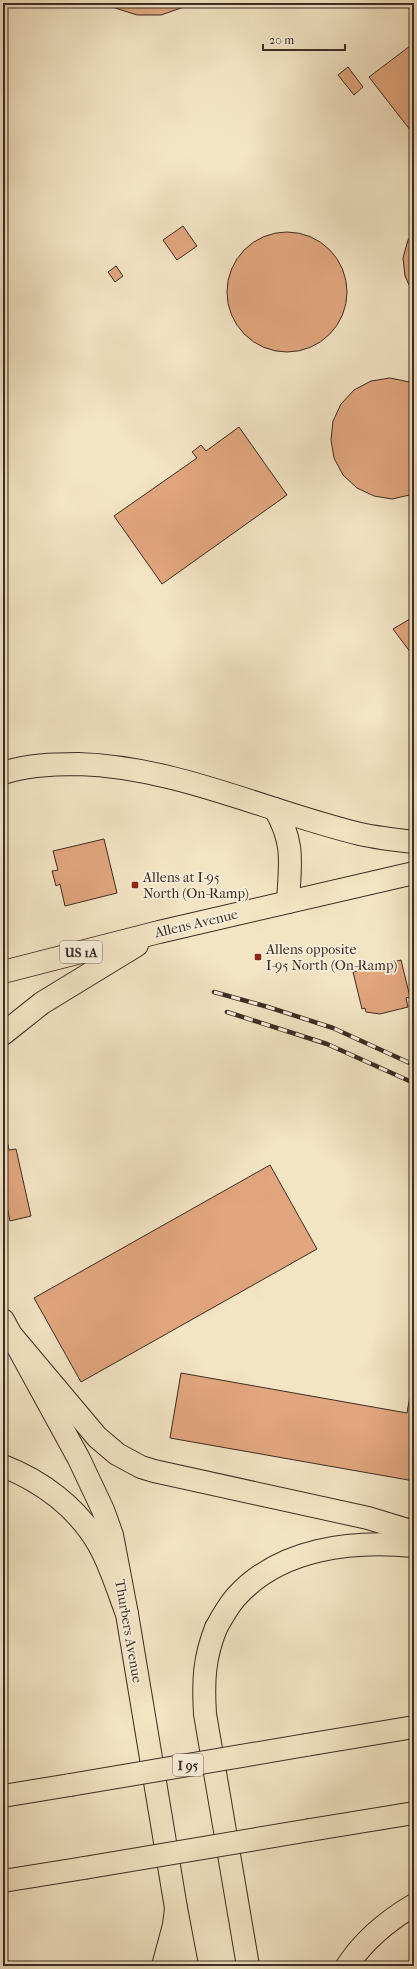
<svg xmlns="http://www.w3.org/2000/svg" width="417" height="1969" font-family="'IM FELL French Canon',serif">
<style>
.building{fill:#e2a67e;stroke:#3c2c23}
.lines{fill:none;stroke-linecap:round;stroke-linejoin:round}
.major-casing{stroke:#3c2c23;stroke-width:24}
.highway-casing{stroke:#3c2c23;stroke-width:24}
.major{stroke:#f3e4c4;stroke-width:22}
.highway{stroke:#f3e4c4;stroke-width:22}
.rail-casing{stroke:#3c2c23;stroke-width:4.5}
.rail{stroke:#f7edd9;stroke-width:3;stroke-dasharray:9;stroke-linecap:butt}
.highway-bridge-casing{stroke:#3c2c23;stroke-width:24;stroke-linecap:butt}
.highway-bridge{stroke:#f3e4c4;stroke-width:22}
.poi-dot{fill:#8f2418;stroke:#f7edd9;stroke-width:1.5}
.labels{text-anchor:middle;stroke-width:3.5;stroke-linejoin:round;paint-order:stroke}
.shield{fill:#f7edd9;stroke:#74665a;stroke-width:1}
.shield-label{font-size:13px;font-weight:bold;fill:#3c2c23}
.poi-label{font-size:14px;fill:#3c2c23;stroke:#f7edd9;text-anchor:start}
.street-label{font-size:14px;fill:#3c2c23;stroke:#f7edd9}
</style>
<rect width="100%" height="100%" fill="#f3e4c4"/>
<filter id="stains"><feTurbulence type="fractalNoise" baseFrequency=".005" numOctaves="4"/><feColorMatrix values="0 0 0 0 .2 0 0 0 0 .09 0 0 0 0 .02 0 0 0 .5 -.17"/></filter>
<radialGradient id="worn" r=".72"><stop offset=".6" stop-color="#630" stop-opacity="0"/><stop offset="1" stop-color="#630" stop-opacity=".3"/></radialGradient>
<g class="building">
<polygon points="107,3 189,3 184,7 161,15 137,15 112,7"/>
<polygon points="410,46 414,52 414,135 369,77"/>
<polygon points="348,67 363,87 354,95 338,75"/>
<polygon points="183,226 197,246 177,260 163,240"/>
<polygon points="414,230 414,296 405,276 403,258 408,240"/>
<circle cx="287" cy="292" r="60"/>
<polygon points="116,266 123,276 115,282 108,272"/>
<polygon points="390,378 414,383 414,494 392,499 374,496 357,488 343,475 334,458 331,440 333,421 341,404 354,390 371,381"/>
<polygon points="239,427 287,495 162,584 114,516 197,458 192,452 201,445 206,451"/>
<polygon points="410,619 414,624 414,657 393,629"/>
<polygon points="104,839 117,893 65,906 60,884 56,886 52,871 58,870 53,851"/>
<polygon points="401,960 410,997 406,998 408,1007 380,1014 366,1012 365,1008 362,1009 353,972"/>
<polygon points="3,1121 9,1150 16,1149 31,1216 10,1221 3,1188"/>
<polygon points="270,1165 317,1249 81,1382 34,1298"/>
<polygon points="414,1372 414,1481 170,1438 181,1373 407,1413"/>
</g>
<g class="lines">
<defs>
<g id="major">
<polyline points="3,972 159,932 414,873"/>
<polyline points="3,1034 42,1003 137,945"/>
<polyline points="3,1320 79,1459 103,1510 112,1535 127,1614 176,1908 187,1966"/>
<path d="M216 1628C204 1658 203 1681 205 1714L248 1966"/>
</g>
<g id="highway">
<path d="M3 773C27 765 53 764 78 764 177 767 265 811 360 834 378 838 396 840 414 842"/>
<path d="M275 809C295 844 290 863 288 902"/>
<polyline points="13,1337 97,1437 117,1454 141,1467 154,1471 368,1518 414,1532"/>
<path d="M3 1466C42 1481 78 1508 99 1545 111 1566 118 1591 127 1614"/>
<path d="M216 1628C222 1617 228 1606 236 1597 280 1548 352 1540 414 1546"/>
<polyline points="306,1745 414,1727"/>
<polyline points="3,1796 70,1785"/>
<polyline points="310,1830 414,1813"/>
<polyline points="3,1881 84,1868"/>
<polyline points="163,1966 174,1925 176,1908"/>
<path d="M347 1966C364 1940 387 1921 414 1905"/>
</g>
</defs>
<use href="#major" class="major-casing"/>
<use href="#highway" class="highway-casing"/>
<use href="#major" class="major"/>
<use href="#highway" class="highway"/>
<defs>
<g id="rail">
<polyline points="214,992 268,1007 333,1028 414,1065"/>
<polyline points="227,1012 327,1044 414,1083"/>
</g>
</defs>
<use href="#rail" class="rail-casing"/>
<use href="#rail" class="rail"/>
<defs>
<g id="highway-bridge">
<polyline points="70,1785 306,1745"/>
<polyline points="84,1868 310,1830"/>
</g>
</defs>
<use href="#highway-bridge" class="highway-bridge-casing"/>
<use href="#highway-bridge" class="highway-bridge"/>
</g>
<g class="poi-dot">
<rect x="131" y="881" width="8" height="8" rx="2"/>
<rect x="254" y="953" width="8" height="8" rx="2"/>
</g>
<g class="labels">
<g class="shield">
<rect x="60" y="941" width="42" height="22" rx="3"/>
<rect x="173" y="1754" width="30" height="22" rx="3"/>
</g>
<g class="shield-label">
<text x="81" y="957">US 1A</text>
<text x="188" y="1770">I 95</text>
</g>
<g class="poi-label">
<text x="143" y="882">Allens at I-95<tspan x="143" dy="16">North (On-Ramp)</tspan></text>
<text x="266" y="954">Allens opposite<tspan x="266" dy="16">I-95 North (On-Ramp)</tspan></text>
</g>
<g class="street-label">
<text transform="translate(196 923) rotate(-13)" y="5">Allens Avenue</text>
<text transform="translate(129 1631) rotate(80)" y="5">Thurbers Avenue</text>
</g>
</g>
<rect width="417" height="1969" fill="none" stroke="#f3e4c4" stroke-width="16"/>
<rect x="4" y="4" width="409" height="1961" fill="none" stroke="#3c2c23" stroke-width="2"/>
<rect x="8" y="8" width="401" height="1953" fill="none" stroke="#3c2c23"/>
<path d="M263 44v6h82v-6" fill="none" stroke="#3c2c23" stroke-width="2"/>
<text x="269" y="44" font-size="12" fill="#3c2c23" stroke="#f7edd9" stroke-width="3" paint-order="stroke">20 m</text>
<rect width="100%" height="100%" filter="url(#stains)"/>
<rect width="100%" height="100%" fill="url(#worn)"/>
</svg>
